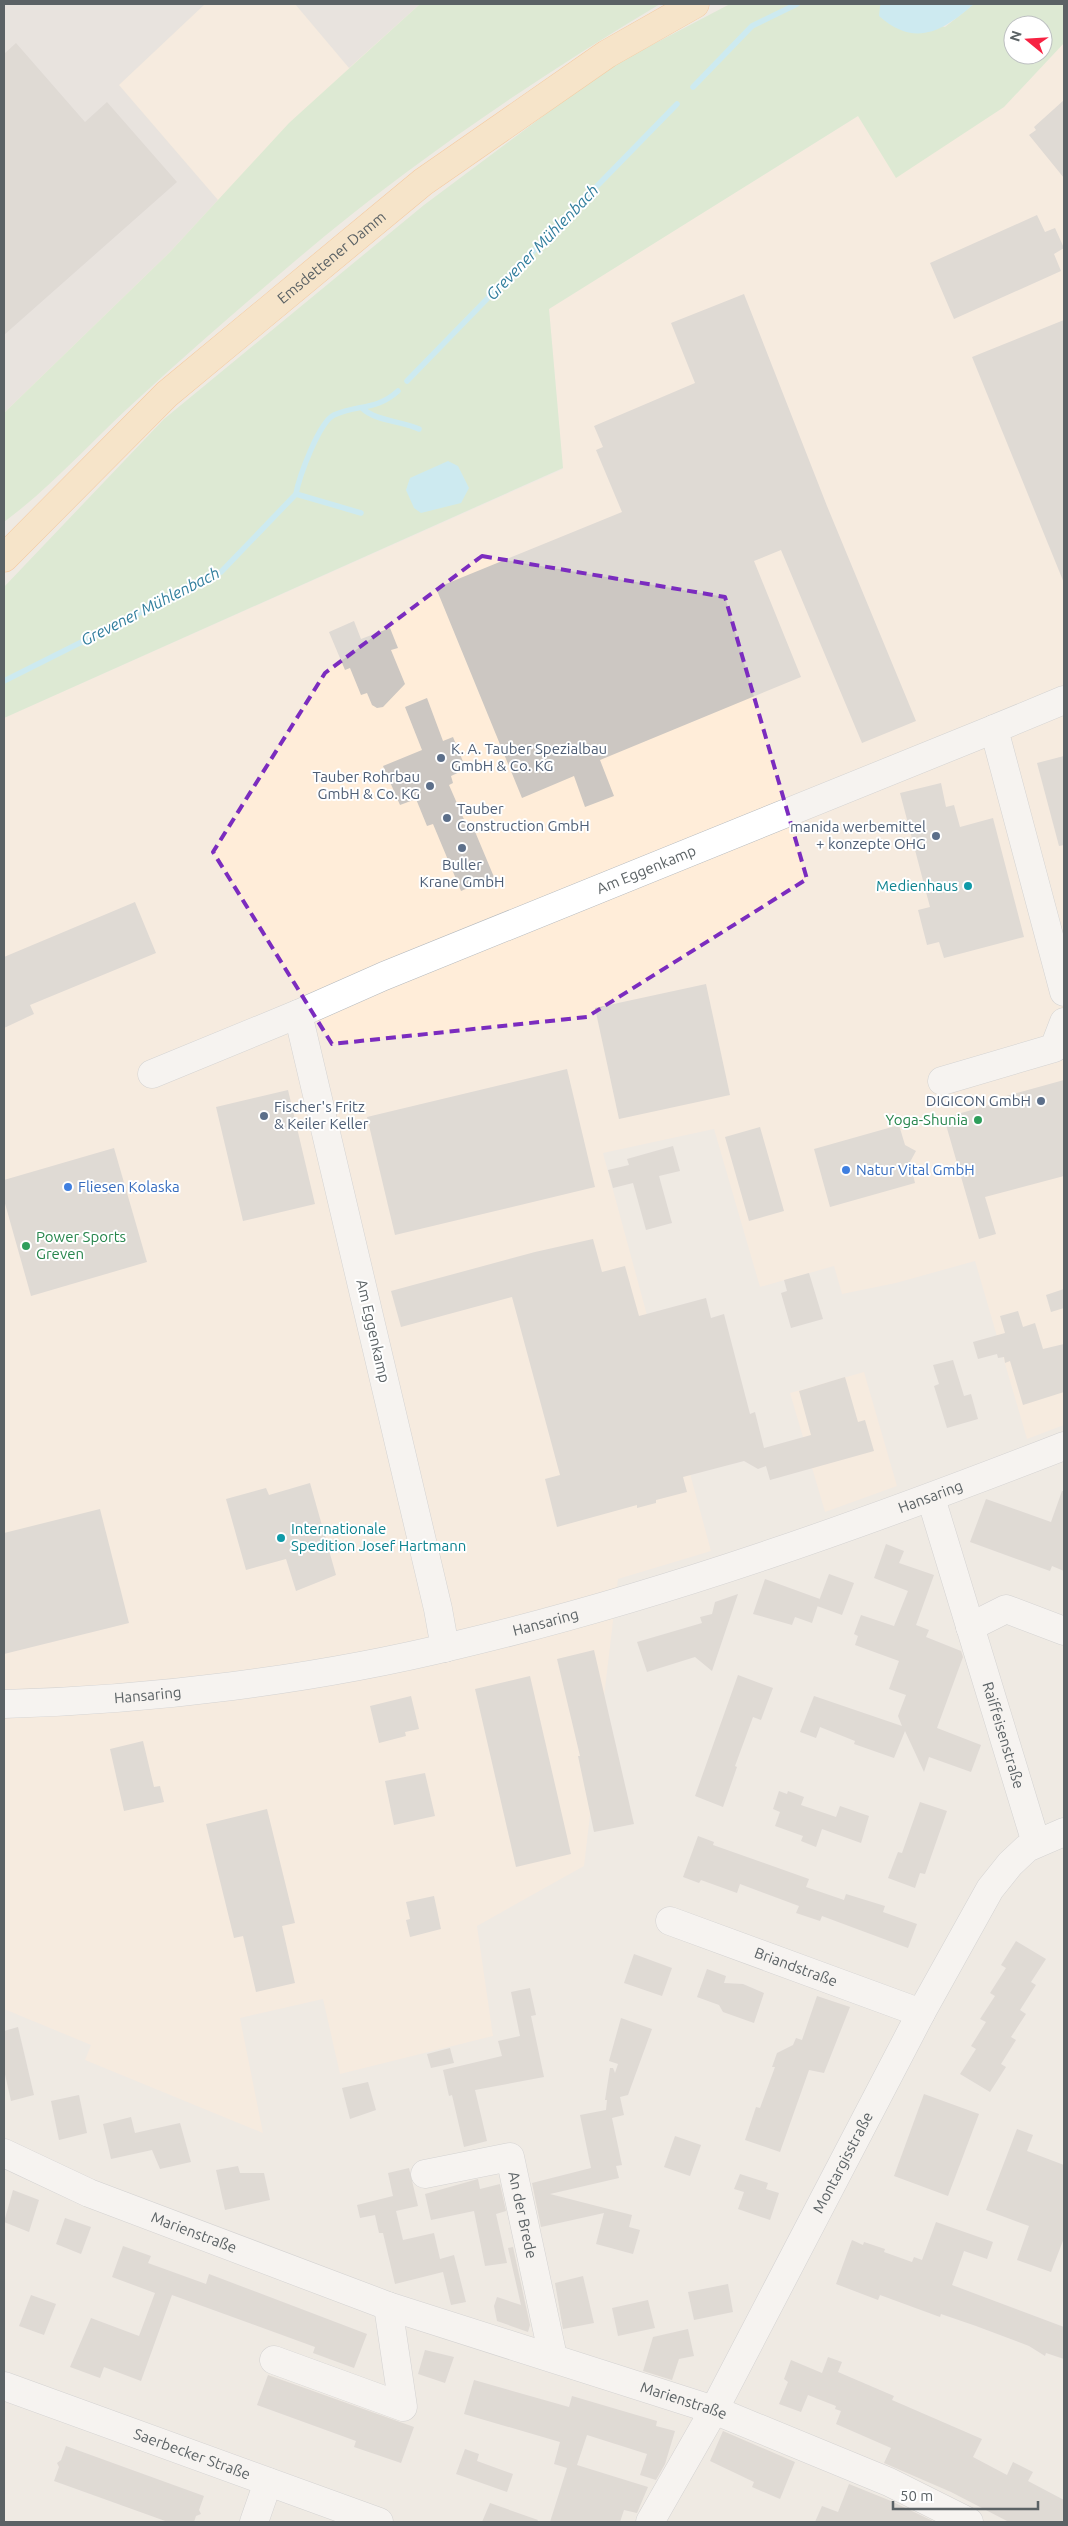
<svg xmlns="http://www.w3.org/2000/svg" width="1068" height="2526" font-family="Ubuntu,sans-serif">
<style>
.commercial{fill:#ffedd9}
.industrial{fill:#e0dcd8}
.green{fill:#c8e9be;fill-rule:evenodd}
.water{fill:#a4ecff}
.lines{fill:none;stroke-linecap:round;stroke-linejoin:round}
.stream{stroke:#a4ecff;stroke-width:5.5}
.building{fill:#ccc7c2}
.minor-casing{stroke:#b4b8bc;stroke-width:29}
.major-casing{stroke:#fca550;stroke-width:29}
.minor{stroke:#fff;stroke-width:28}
.major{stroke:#ffdea9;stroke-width:28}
.marked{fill:none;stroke:#7b2cbf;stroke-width:4;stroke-dasharray:10 6;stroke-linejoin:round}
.service-dot{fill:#5c6f8a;stroke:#fff;stroke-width:2}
.culture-dot{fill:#0f9aa8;stroke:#fff;stroke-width:2}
.leisure-dot{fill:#2e9e5b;stroke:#fff;stroke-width:2}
.shop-dot{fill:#3f7fe0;stroke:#fff;stroke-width:2}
.labels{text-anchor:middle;stroke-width:4;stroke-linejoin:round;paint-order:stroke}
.street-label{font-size:15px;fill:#5b6265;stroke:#fff}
.service-label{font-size:15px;fill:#4e5e75;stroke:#fff;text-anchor:start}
.culture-label{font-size:15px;fill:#0d838f;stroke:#fff;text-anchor:end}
.leisure-label{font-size:15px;fill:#27864d;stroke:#fff;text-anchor:end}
.shop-label{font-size:15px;fill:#366cbe;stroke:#fff;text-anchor:start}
.water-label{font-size:16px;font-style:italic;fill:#317e9d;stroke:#fff}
</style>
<rect width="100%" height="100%" fill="#efeae3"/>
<g class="commercial">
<polygon points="4,4 600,4 4,494"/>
<polygon points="1064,43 1064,1425 1027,1439 975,1261 896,1283 842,1294 834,1266 760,1287 714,1129 603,1153 711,1551 618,1579 584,1866 477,1926 493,2036 340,2074 323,1999 240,2018 263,2133 85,2060 91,2045 4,2009 4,718 563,469 549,309 858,116 896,177 1004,107"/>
<polygon points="864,1372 897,1486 825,1512 790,1393"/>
</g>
<g class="industrial">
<polygon points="4,4 205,4 119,85 218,200 170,252 4,413"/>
<polygon points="295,4 420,4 349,68"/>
</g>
<g class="green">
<path d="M420 4H660C533 80 409 164 295 261 243 305 191 350 140 397 94 438 54 485 4 522V413L170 252 289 123Z"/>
<path d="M730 4H882L880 7 945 27 974 4H1064V43L1004 107 896 178 858 116 549 309 563 468 4 718V587L164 419 424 205 606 69ZM1013 25H1043V55H1013Z"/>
</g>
<g class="water">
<path d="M882 4H974C943 31 915 48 879 16L880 6Z"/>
<polygon points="448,461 458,466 469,488 461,503 421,513 414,508 406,490 410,478"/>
</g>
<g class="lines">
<g class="stream">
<polyline points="693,87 752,26 797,4"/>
<polyline points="407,381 677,104"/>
<path d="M362 408C375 421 402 421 419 429"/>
<polyline points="296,494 361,513"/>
<path d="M4 681 221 572 296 494C299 477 319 422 334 415 358 404 376 411 398 391"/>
</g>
</g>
<g class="building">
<polygon points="16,43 85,122 107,102 177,182 4,335 4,54"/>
<polygon points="1064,100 1064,178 1029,135 1036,130 1034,127"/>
<polygon points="1037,215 1045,232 1055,228 1064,248 1054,254 1061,271 954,319 930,263"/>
<polygon points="744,294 827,506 916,721 862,743 781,550 754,561 801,677 600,760 614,796 585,807 574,776 522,798 436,588 622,512 596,450 603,447 594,426 695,383 671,323"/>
<polygon points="1064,320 1064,583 972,357"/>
<polygon points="354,621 361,639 390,628 398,648 391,650 405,684 383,707 377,708 372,705 367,693 361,695 350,668 345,670 329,632"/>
<polygon points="427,698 443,741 453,737 466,769 451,776 453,783 449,785 466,824 471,822 494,877 461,891 433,824 427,826 416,799 400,805 383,766 422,750 405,707"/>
<polygon points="1064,756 1064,845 1059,846 1037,763"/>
<polygon points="941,783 946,807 954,805 960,827 993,818 1024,937 944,958 939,942 927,945 918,910 930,907 900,793"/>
<polygon points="135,902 156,953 30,1005 34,1014 4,1028 4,957"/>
<polygon points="706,984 730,1095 619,1119 595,1008"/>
<polygon points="567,1069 595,1187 395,1235 367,1117"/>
<polygon points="1064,1080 1064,1176 985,1197 996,1234 979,1239 944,1118 1006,1100 1006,1096"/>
<polygon points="288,1090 315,1204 243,1221 216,1107"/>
<polygon points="899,1125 905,1145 916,1151 910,1162 915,1183 830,1207 814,1149"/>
<polygon points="760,1127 784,1211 749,1221 725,1137"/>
<polygon points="673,1146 680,1171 659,1176 672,1223 646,1230 633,1183 613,1188 608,1170 629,1165 627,1159"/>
<polygon points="114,1148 147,1262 31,1296 4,1200 4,1180"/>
<polygon points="593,1239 602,1272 625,1266 639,1316 706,1298 711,1318 724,1314 750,1414 755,1412 764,1448 811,1435 799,1391 845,1377 858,1422 865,1420 874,1451 770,1480 766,1466 758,1469 744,1461 683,1477 687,1492 656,1500 656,1503 637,1508 637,1505 557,1527 545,1479 560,1475 512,1297 401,1327 391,1291 535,1252"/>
<polygon points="809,1273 823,1319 791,1328 781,1293 787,1291 784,1280"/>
<polygon points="1064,1289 1064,1308 1051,1312 1046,1295"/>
<polygon points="1018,1311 1023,1327 1035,1323 1043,1349 1064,1344 1064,1392 1023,1405 1010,1361 1005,1363 1004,1357 998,1358 997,1354 978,1359 973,1342 1005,1333 1000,1316"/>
<polygon points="953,1360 964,1396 971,1394 978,1419 947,1428 934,1386 939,1384 933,1365"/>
<polygon points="310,1483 336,1575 296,1591 286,1559 246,1570 226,1499 266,1488 269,1495"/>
<polygon points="1062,1491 1064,1491 1064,1571 1052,1566 1050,1571 970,1542 986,1499 1051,1522"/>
<polygon points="100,1509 129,1623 4,1654 4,1533"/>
<polygon points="886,1544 904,1551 899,1563 934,1575 916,1625 929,1630 926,1637 961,1651 963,1657 937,1728 981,1745 971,1772 929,1757 924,1772 905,1731 894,1758 854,1744 855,1741 820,1727 816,1738 800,1732 814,1696 902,1726 898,1716 906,1695 889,1689 899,1661 855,1645 858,1636 854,1634 861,1615 894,1626 908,1591 874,1578"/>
<polygon points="829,1574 854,1583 842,1615 817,1606"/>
<polygon points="765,1579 820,1599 812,1623 795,1617 792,1625 753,1614"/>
<polygon points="738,1594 712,1671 695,1657 647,1672 637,1642 702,1623 700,1617 712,1614 715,1602"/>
<polygon points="594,1650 634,1824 594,1832 578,1756 580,1756 557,1659"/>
<polygon points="738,1675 773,1688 761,1720 753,1717 735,1766 737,1767 723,1807 695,1796"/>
<polygon points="530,1676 571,1854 516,1867 475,1689"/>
<polygon points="411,1696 419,1729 405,1732 406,1736 379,1743 370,1706"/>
<polygon points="143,1741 154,1787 160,1786 164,1802 124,1811 110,1749"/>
<polygon points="425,1773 435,1816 394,1825 385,1781"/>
<polygon points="779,1791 787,1794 788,1791 804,1797 801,1805 836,1817 840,1806 869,1816 861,1843 822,1829 816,1847 801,1841 803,1836 775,1826 780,1812 773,1809"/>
<polygon points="920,1802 947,1811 925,1874 920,1873 915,1888 888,1878 898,1852 902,1853"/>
<polygon points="267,1809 295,1923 282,1926 295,1983 256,1992 243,1936 234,1938 206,1824"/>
<polygon points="698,1836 714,1842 713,1845 809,1879 806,1887 844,1900 846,1894 885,1906 883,1912 917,1924 908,1948 822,1916 820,1921 796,1913 799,1906 740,1884 737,1893 701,1880 699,1883 683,1877"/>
<polygon points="434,1896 441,1929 410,1937 406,1920 410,1919 406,1902"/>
<polygon points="1016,1941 1046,1959 1031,1982 1036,1985 1020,2010 1026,2014 1011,2037 1016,2040 1001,2064 1006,2067 990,2092 960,2074 976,2049 971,2046 986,2022 980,2019 995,1996 990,1993 1006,1968 1001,1965"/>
<polygon points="634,1954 672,1968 662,1996 624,1983"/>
<polygon points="707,1969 726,1976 724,1983 743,1984 764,1993 754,2023 723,2012 719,2005 697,1997"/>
<polygon points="530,1988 536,2015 531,2016 544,2077 475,2090 487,2141 464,2147 452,2095 449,2096 443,2070 502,2056 498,2041 520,2036 511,1992"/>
<polygon points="817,1996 850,2007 824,2073 809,2070 780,2152 745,2140 756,2107 760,2108 775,2067 772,2067 777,2053 793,2045 796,2038 802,2040"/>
<polygon points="621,2018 652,2029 628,2095 620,2097 624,2115 612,2118 622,2165 616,2166 619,2178 550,2194 632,2215 629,2227 640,2230 633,2254 596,2244 604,2213 541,2227 532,2183 591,2168 580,2115 606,2110 607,2100 605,2100 610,2068 613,2068 615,2073 618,2064 609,2061"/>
<polygon points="18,2027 34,2095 11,2101 4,2070 4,2031"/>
<polygon points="450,2048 454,2063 431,2068 427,2054"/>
<polygon points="368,2082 376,2110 350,2119 342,2088"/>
<polygon points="924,2094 979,2114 948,2196 894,2176"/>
<polygon points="79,2095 87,2133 59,2140 51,2101"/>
<polygon points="131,2117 135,2133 180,2123 191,2162 160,2169 152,2150 111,2159 103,2124"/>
<polygon points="1017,2129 1033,2135 1027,2151 1064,2165 1064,2238 1051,2272 1017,2260 1029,2226 986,2210"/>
<polygon points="675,2136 701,2145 690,2176 664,2167"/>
<polygon points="238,2166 240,2173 264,2173 270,2200 225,2210 216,2170"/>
<polygon points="409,2168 418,2206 396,2211 403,2240 434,2233 440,2259 454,2255 466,2302 451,2305 443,2272 395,2284 383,2233 379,2233 375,2215 360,2218 357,2205 393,2196 388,2173"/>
<polygon points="740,2174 768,2183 766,2189 779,2193 770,2220 738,2209 744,2192 734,2189"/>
<polygon points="478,2179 480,2189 500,2184 506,2211 496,2214 507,2263 485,2266 474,2211 431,2220 425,2194"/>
<polygon points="13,2190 39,2200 29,2232 4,2222"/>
<polygon points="65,2218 91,2227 81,2254 56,2244"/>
<polygon points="936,2222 993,2242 987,2259 964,2251 952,2285 1064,2327 1064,2359 1046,2353 1045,2356 1029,2346 976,2326 941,2314 940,2317 880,2295 878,2300 836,2284 852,2240 863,2245 864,2242 885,2249 884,2252 912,2262 914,2257 922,2260"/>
<polygon points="123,2246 151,2256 148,2263 206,2284 209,2274 367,2334 354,2368 313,2353 315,2347 172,2295 141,2381 104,2367 100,2378 70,2367 91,2318 139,2336 155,2293 112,2277"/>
<polygon points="513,2247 530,2325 528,2332 497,2321 494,2306 497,2297 521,2305 508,2248"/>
<polygon points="583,2276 594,2323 563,2329 555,2283"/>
<polygon points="728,2284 733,2312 694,2320 688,2292"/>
<polygon points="31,2295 56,2304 44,2335 19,2326"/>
<polygon points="648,2300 655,2328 618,2336 612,2308"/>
<polygon points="688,2329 694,2356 679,2359 672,2380 643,2371 653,2337"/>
<polygon points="425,2350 454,2357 445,2383 418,2374"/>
<polygon points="828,2357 842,2362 838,2372 894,2396 892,2400 982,2439 973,2457 1007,2475 1013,2462 1033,2472 1028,2481 1064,2500 1064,2522 1009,2522 951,2492 884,2463 891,2448 836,2424 841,2411 835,2409 836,2406 808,2395 801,2412 779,2404 788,2382 784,2379 791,2360 822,2373"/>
<polygon points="268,2375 414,2427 401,2463 354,2447 356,2441 257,2405"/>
<polygon points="474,2380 569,2407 572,2396 657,2421 656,2426 675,2431 665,2464 656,2480 640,2475 647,2454 587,2435 577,2465 648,2487 637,2513 624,2510 620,2522 550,2522 567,2468 554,2464 560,2442 464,2414"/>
<polygon points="723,2431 795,2462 780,2499 752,2487 754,2482 710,2461"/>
<polygon points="66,2446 204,2496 199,2510 201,2514 196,2516 194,2522 168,2522 54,2481 59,2467 57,2463 61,2460"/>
<polygon points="465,2449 479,2454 477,2461 513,2474 507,2492 456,2474"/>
<polygon points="849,2484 891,2501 935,2522 815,2522 822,2506 838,2512"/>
<polygon points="490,2503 538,2520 537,2522 482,2522"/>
</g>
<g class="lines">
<defs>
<g id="minor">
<polyline points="1064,700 994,729 1064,992"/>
<polyline points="152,1074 298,1014"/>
<polyline points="942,1081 1054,1048 1064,1022"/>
<path id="s1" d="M931 1498 1036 1843"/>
<polyline points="970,1627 1006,1609 1064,1631"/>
<path id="s2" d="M445 1648 438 1609 298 1014 384 976 994 729"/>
<path id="s3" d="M4 1704C151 1700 314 1680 457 1645 664 1596 866 1523 1064 1446"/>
<path id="s4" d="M670 1921 921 2013"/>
<path id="s5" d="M4 2153 89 2193 388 2306 714 2410 889 2482 969 2522"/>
<path id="s6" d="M425 2174 510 2157 553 2357"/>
<polyline points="274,2360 403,2407 388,2306"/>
<path id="s7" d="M4 2386 379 2522"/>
<polyline points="254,2522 268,2482"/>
<path id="s8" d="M650 2522 714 2410 921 2013 990 1889 1010 1864 1027 1848 1064 1832"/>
</g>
<g id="major">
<path id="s9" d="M4 558 167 394 423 182 607 54 695 4"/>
</g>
</defs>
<use href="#minor" class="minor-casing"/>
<use href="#major" class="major-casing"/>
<use href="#minor" class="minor"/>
<use href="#major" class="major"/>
</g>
<path d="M0 0H1068V2526H0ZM482 556 725 597 807 879 587 1017 332 1044 213 852 325 673Z" fill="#efeae3" fill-opacity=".55" fill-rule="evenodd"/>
<path class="marked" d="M482 556 725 597 807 879 587 1017 332 1044 213 852 325 673Z"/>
<g class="service-dot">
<circle cx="441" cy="758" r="5"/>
<circle cx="430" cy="786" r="5"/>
<circle cx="447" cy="818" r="5"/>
<circle cx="936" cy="836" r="5"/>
<circle cx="462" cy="848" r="5"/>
<circle cx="1041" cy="1101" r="5"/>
<circle cx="264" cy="1116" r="5"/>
</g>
<g class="culture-dot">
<circle cx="968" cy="886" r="5"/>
<circle cx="281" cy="1538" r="5"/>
</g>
<g class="leisure-dot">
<circle cx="978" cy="1120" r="5"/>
<circle cx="26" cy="1246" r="5"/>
</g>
<g class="shop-dot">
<circle cx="846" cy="1170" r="5"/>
<circle cx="68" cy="1187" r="5"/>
</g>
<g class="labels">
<g class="street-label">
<text dy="5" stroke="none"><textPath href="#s9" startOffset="445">Emsdettener Damm</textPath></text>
<text dy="5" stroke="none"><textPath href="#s2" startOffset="1028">Am Eggenkamp</textPath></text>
<text transform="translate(373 1331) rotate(77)" y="5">Am Eggenkamp</text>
<text dy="5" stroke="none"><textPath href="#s3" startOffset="954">Hansaring</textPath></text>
<text dy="5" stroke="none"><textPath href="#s3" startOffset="549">Hansaring</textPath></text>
<text dy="5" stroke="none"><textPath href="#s3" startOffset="144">Hansaring</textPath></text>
<text dy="5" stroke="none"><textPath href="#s1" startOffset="248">Raiffeisenstraße</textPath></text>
<text dy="5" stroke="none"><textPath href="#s4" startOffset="134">Briandstraße</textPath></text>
<text dy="5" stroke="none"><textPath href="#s8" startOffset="408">Montargisstraße</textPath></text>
<text dy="5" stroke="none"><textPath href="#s6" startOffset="146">An der Brede</textPath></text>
<text dy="5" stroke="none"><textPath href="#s5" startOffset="206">Marienstraße</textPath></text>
<text dy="5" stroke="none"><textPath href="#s5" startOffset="724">Marienstraße</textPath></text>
<text dy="5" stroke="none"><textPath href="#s7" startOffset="200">Saerbecker Straße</textPath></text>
</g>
<g class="service-label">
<text x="451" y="754">K. A. Tauber Spezialbau<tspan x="451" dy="17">GmbH &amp; Co. KG</tspan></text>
<text x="420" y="782" text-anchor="end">Tauber Rohrbau<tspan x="420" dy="17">GmbH &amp; Co. KG</tspan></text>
<text x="457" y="814">Tauber<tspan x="457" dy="17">Construction GmbH</tspan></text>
<text x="926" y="832" text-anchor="end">manida werbemittel<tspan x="926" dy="17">+ konzepte OHG</tspan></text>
<text x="462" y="870" text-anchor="middle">Buller<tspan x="462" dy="17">Krane GmbH</tspan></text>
<text x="1031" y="1106" text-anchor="end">DIGICON GmbH</text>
<text x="274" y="1112">Fischer's Fritz<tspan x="274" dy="17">&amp; Keiler Keller</tspan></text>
</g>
<g class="culture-label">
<text x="958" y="891">Medienhaus</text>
<text x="291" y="1534" text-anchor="start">Internationale<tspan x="291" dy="17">Spedition Josef Hartmann</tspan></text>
</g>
<g class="leisure-label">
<text x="968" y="1125">Yoga-Shunia</text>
<text x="36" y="1242" text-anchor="start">Power Sports<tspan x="36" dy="17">Greven</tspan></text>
</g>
<g class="shop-label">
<text x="856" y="1175">Natur Vital GmbH</text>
<text x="78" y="1192">Fliesen Kolaska</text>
</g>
<g class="water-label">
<text transform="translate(542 242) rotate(-46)" y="6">Grevener Mühlenbach</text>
<text transform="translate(150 606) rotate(-27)" y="6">Grevener Mühlenbach</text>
</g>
</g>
<rect width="1068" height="2526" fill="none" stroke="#5b6265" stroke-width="10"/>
<g transform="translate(1028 40) rotate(288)"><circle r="24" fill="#ffffff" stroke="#bdc0c1"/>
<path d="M0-4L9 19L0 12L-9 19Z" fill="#f72242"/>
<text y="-8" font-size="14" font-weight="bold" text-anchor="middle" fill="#5b6265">N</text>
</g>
<path d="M893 2501v8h145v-8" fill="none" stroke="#5b6265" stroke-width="2.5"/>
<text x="900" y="2501" font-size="15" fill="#5b6265" stroke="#ffffff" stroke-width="4" paint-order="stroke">50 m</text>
</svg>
